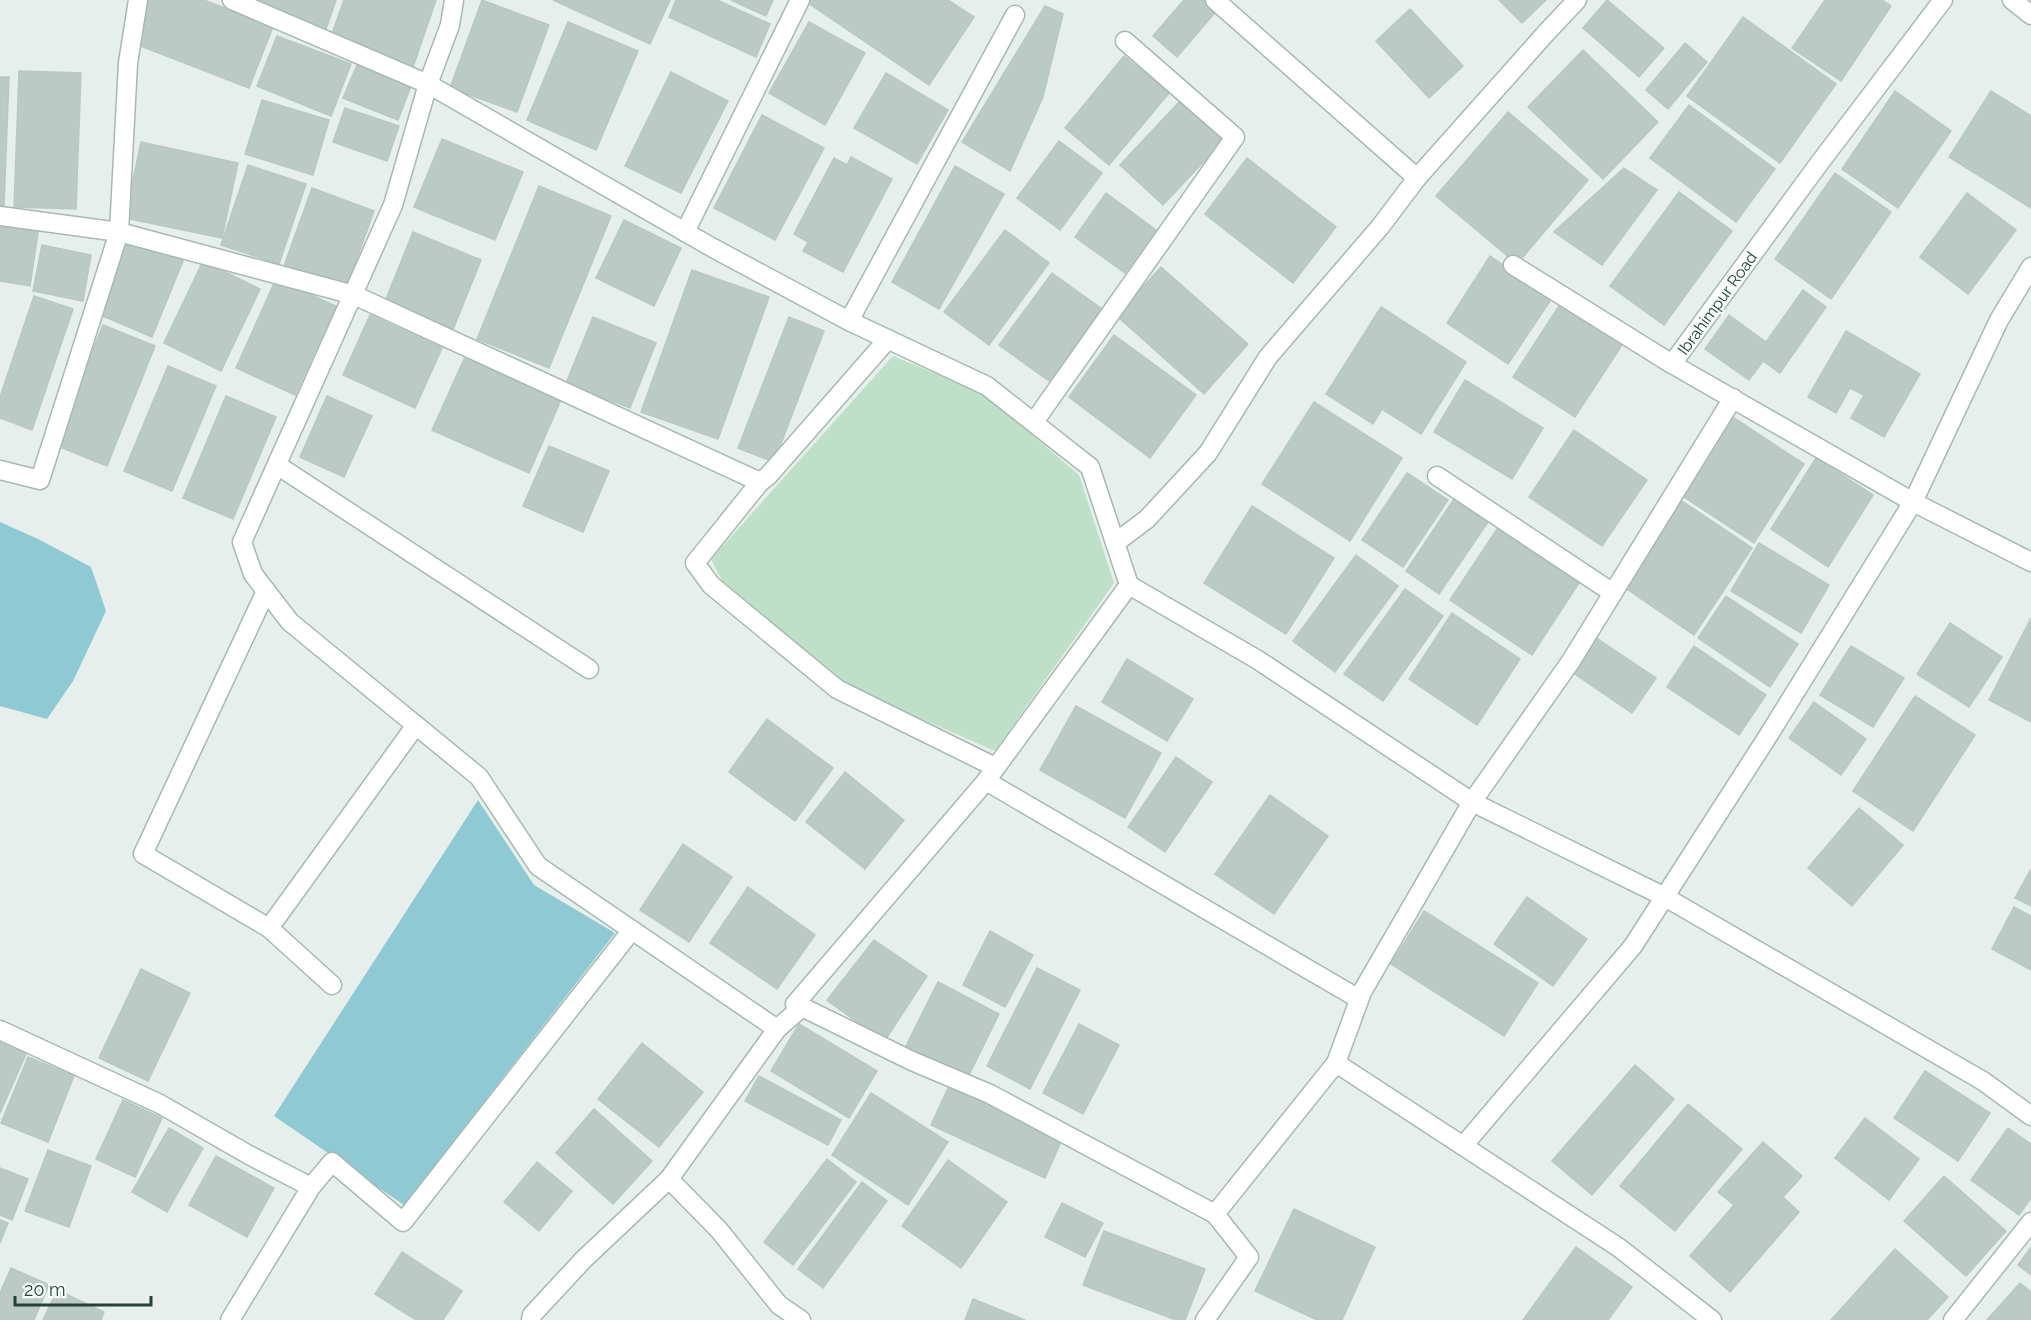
<svg xmlns="http://www.w3.org/2000/svg" width="2031" height="1320" font-family="Raleway,sans-serif">
<style>
.green{fill:#bfe0c8}
.water{fill:#8ec9d4}
.building{fill:#bbcac4;stroke:#b8c9c2;stroke-width:1.5}
.lines{fill:none;stroke-linecap:round;stroke-linejoin:round}
.service-casing{stroke:#a8b8b2;stroke-width:21}
.minor-casing{stroke:#a8b8b2;stroke-width:21}
.tertiary-casing{stroke:#a8b8b2;stroke-width:21}
.service{stroke:#fff;stroke-width:18}
.minor{stroke:#fff;stroke-width:18}
.tertiary{stroke:#fff;stroke-width:18}
.labels{text-anchor:middle;stroke-width:4.5;stroke-linejoin:round;paint-order:stroke}
.street-label{font-size:16px;fill:#24423a;stroke:#f7fbf9}
</style>
<rect width="100%" height="100%" fill="#e6efeb"/>
<polygon class="green" points="893,356 983,393 1079,475 1114,583 995,751 849,687 724,585 711,559"/>
<g class="water">
<polygon points="0,522 38,539 91,567 106,611 73,681 47,719 0,706"/>
<polygon points="478,800 534,885 615,933 404,1205 274,1116"/>
</g>
<g class="building">
<polygon points="149,0 204,0 273,27 249,88 133,43"/>
<polygon points="257,0 336,0 325,32 255,7"/>
<polygon points="344,0 436,0 413,67 330,39"/>
<polygon points="482,0 549,25 517,112 450,88"/>
<polygon points="553,0 670,0 650,44"/>
<polygon points="676,0 717,0 770,24 756,57 669,17"/>
<polygon points="731,0 773,0 766,16"/>
<polygon points="809,0 948,0 974,17 929,85 808,3"/>
<polygon points="1184,0 1207,0 1218,9 1177,57 1153,36"/>
<polygon points="1499,0 1546,0 1522,23"/>
<polygon points="1607,0 1664,48 1639,77 1583,28"/>
<polygon points="1825,0 1882,0 1891,6 1841,81 1792,48"/>
<polygon points="1045,6 1063,14 1043,97 1010,171 962,142"/>
<polygon points="1410,9 1463,66 1429,98 1376,41"/>
<polygon points="1743,17 1836,84 1780,163 1687,96"/>
<polygon points="568,22 638,51 596,150 527,120"/>
<polygon points="809,22 865,53 825,125 769,93"/>
<polygon points="277,36 351,64 331,116 257,86"/>
<polygon points="1685,43 1707,62 1668,109 1646,90"/>
<polygon points="1583,50 1658,122 1603,179 1528,107"/>
<polygon points="1124,56 1169,93 1109,165 1065,128"/>
<polygon points="357,65 411,86 398,120 343,98"/>
<polygon points="19,71 81,73 76,209 14,207"/>
<polygon points="671,72 728,101 681,193 625,166"/>
<polygon points="886,73 948,110 917,164 854,128"/>
<polygon points="0,77 9,77 4,206 0,206"/>
<polygon points="1895,91 1951,131 1898,208 1842,169"/>
<polygon points="1991,91 2031,116 2031,208 1949,157"/>
<polygon points="262,100 329,120 313,175 245,154"/>
<polygon points="1180,101 1223,141 1163,205 1120,165"/>
<polygon points="1689,105 1775,169 1736,222 1650,158"/>
<polygon points="345,108 399,126 387,161 333,142"/>
<polygon points="1508,112 1588,180 1517,264 1436,196"/>
<polygon points="762,115 824,148 775,240 714,208"/>
<polygon points="442,139 523,172 495,240 414,207"/>
<polygon points="1059,141 1102,173 1060,230 1017,198"/>
<polygon points="141,142 238,163 222,238 125,218"/>
<polygon points="851,157 892,179 843,272 803,251 808,242 794,234 834,158 847,165"/>
<polygon points="1247,158 1336,227 1293,283 1205,214"/>
<polygon points="248,165 306,184 279,264 221,245"/>
<polygon points="955,166 1004,194 939,309 892,282"/>
<polygon points="1624,168 1657,190 1602,265 1554,232"/>
<polygon points="1835,173 1891,212 1831,299 1775,259"/>
<polygon points="539,186 611,216 549,368 477,339"/>
<polygon points="312,188 374,211 346,289 284,266"/>
<polygon points="1679,192 1732,231 1664,325 1610,286"/>
<polygon points="1106,193 1156,230 1125,273 1075,237"/>
<polygon points="1967,193 2016,230 1968,294 1920,257"/>
<polygon points="0,220 39,226 30,286 0,281"/>
<polygon points="624,220 681,248 654,306 596,278"/>
<polygon points="1005,230 1049,263 989,345 944,312"/>
<polygon points="413,232 481,260 452,332 384,304"/>
<polygon points="128,239 183,261 152,337 96,313"/>
<polygon points="42,245 91,255 83,301 33,291"/>
<polygon points="1490,256 1552,298 1508,364 1447,323"/>
<polygon points="203,261 260,289 221,371 164,343"/>
<polygon points="1161,267 1248,344 1204,394 1117,316"/>
<polygon points="692,270 769,297 718,439 641,412"/>
<polygon points="1052,273 1102,309 1049,381 999,345"/>
<polygon points="276,279 336,306 295,395 236,368"/>
<polygon points="1803,290 1826,307 1780,373 1763,361 1749,380 1705,349 1729,315 1766,342"/>
<polygon points="34,296 73,309 32,430 0,418 0,397"/>
<polygon points="1562,301 1624,342 1575,417 1513,377"/>
<polygon points="1381,307 1466,362 1421,434 1382,409 1373,424 1326,394"/>
<polygon points="370,315 442,348 415,408 343,375"/>
<polygon points="593,317 656,343 630,408 566,383"/>
<polygon points="789,317 824,331 774,462 738,448"/>
<polygon points="103,325 155,346 107,466 55,445"/>
<polygon points="1846,331 1920,374 1884,437 1851,418 1864,395 1850,388 1836,413 1808,397"/>
<polygon points="1114,335 1196,395 1150,458 1069,397"/>
<polygon points="465,357 561,400 529,473 432,430"/>
<polygon points="168,366 216,386 172,491 124,471"/>
<polygon points="1465,380 1543,428 1512,479 1434,432"/>
<polygon points="226,396 276,417 233,519 183,498"/>
<polygon points="327,396 372,416 344,477 300,457"/>
<polygon points="1314,402 1402,458 1350,541 1262,484"/>
<polygon points="1731,416 1804,464 1754,543 1681,495"/>
<polygon points="1574,430 1647,480 1602,546 1529,497"/>
<polygon points="549,446 609,471 583,532 523,506"/>
<polygon points="1816,458 1873,495 1828,567 1771,529"/>
<polygon points="1407,473 1448,500 1403,567 1362,540"/>
<polygon points="1454,499 1488,522 1439,594 1406,571"/>
<polygon points="1682,501 1752,548 1694,635 1624,587"/>
<polygon points="1252,506 1334,558 1286,634 1204,583"/>
<polygon points="1497,529 1579,583 1532,655 1450,600"/>
<polygon points="1759,543 1829,585 1801,633 1731,591"/>
<polygon points="1356,555 1398,586 1335,672 1293,641"/>
<polygon points="1405,589 1443,616 1383,701 1344,674"/>
<polygon points="1726,596 1798,644 1770,687 1698,638"/>
<polygon points="1452,613 1520,659 1477,725 1409,679"/>
<polygon points="2031,618 2031,722 1989,700"/>
<polygon points="1950,623 2002,657 1969,707 1917,674"/>
<polygon points="1592,635 1656,678 1632,713 1569,670"/>
<polygon points="1694,646 1766,695 1739,735 1667,687"/>
<polygon points="1851,646 1904,678 1873,727 1820,695"/>
<polygon points="1127,659 1193,699 1167,741 1102,702"/>
<polygon points="1915,696 1975,735 1913,831 1853,791"/>
<polygon points="1814,702 1866,739 1841,775 1789,738"/>
<polygon points="1076,706 1161,753 1125,818 1040,770"/>
<polygon points="767,719 833,768 795,821 729,772"/>
<polygon points="1176,757 1212,782 1165,852 1128,827"/>
<polygon points="845,772 904,820 865,869 806,822"/>
<polygon points="1270,795 1328,836 1274,914 1215,874"/>
<polygon points="1859,808 1903,845 1852,906 1808,868"/>
<polygon points="683,844 732,877 689,942 640,910"/>
<polygon points="2031,869 2031,906 2015,898"/>
<polygon points="748,887 815,935 777,989 710,943"/>
<polygon points="1527,897 1587,939 1553,986 1494,944"/>
<polygon points="2014,907 2031,916 2031,970 1992,949"/>
<polygon points="1424,911 1538,983 1504,1036 1391,964"/>
<polygon points="990,931 1033,955 1005,1007 963,985"/>
<polygon points="874,940 927,976 884,1042 827,1000"/>
<polygon points="1037,968 1080,990 1030,1089 987,1066"/>
<polygon points="141,969 190,993 148,1081 99,1058"/>
<polygon points="938,982 999,1014 968,1077 906,1046"/>
<polygon points="799,1024 877,1071 849,1118 771,1071"/>
<polygon points="1079,1024 1119,1045 1083,1114 1043,1093"/>
<polygon points="0,1042 26,1054 0,1113"/>
<polygon points="642,1043 703,1092 659,1147 598,1099"/>
<polygon points="28,1057 74,1076 48,1142 1,1123"/>
<polygon points="1635,1065 1674,1099 1592,1195 1552,1161"/>
<polygon points="1925,1071 1990,1113 1958,1161 1894,1118"/>
<polygon points="759,1076 841,1120 828,1145 745,1101"/>
<polygon points="950,1084 1063,1137 1045,1178 931,1125"/>
<polygon points="871,1093 948,1142 908,1205 832,1155"/>
<polygon points="123,1100 162,1118 135,1177 96,1159"/>
<polygon points="1688,1104 1742,1149 1675,1231 1620,1186"/>
<polygon points="594,1109 652,1161 613,1204 556,1153"/>
<polygon points="1865,1118 1919,1159 1889,1200 1835,1158"/>
<polygon points="169,1128 203,1148 167,1212 132,1192"/>
<polygon points="2008,1128 2031,1144 2031,1198 2019,1215 1971,1180"/>
<polygon points="1763,1142 1802,1176 1783,1197 1799,1212 1730,1292 1690,1256 1734,1205 1718,1192"/>
<polygon points="48,1150 91,1166 69,1227 25,1211"/>
<polygon points="216,1156 274,1188 247,1237 189,1205"/>
<polygon points="827,1159 856,1182 793,1265 764,1242"/>
<polygon points="948,1160 1007,1202 961,1268 902,1226"/>
<polygon points="537,1162 572,1191 539,1231 504,1202"/>
<polygon points="0,1168 28,1179 12,1220 0,1215"/>
<polygon points="1944,1176 2006,1231 1966,1276 1904,1221"/>
<polygon points="862,1182 887,1201 823,1288 798,1269"/>
<polygon points="1062,1203 1103,1223 1085,1257 1045,1237"/>
<polygon points="1294,1209 1375,1247 1342,1320 1317,1320 1255,1291"/>
<polygon points="0,1220 8,1223 0,1243"/>
<polygon points="1104,1231 1205,1269 1185,1320 1176,1320 1083,1285"/>
<polygon points="1576,1247 1632,1287 1608,1320 1523,1320"/>
<polygon points="2031,1247 2031,1275 2018,1265"/>
<polygon points="1895,1249 1948,1297 1927,1320 1831,1320"/>
<polygon points="402,1252 462,1291 443,1320 416,1320 375,1294"/>
<polygon points="11,1268 49,1285 34,1320 0,1320 0,1293"/>
<polygon points="2020,1283 2031,1292 2031,1320 1987,1320"/>
<polygon points="57,1290 104,1312 101,1320 43,1320"/>
<polygon points="973,1299 1025,1320 965,1320"/>
</g>
<g class="lines">
<defs>
<g id="service">
<polyline points="1215,0 1417,178"/>
<polyline points="888,339 768,476 760,482 695,563 711,585 837,689 995,767"/>
<polyline points="1665,897 1983,1081 2031,1116"/>
<polyline points="802,1007 912,1061 990,1094 1215,1214 1336,1063"/>
<polyline points="1205,1320 1249,1257 1215,1214"/>
</g>
<g id="minor">
<polyline points="232,0 428,84 713,248 849,321 987,386 1090,467 1129,585 1258,660 1472,802 1665,897"/>
<polyline points="454,0 450,25 428,84 393,205 242,542 253,574 290,622 479,777 538,866 777,1029"/>
<polyline points="2012,0 2031,15"/>
<polyline points="0,216 119,232 354,295 760,482"/>
<polyline points="685,232 800,0"/>
<polyline points="1513,265 1672,364"/>
<polyline points="849,321 1015,15"/>
<polyline points="1034,422 1235,137 1125,41"/>
<polyline points="277,465 589,669"/>
<polyline points="0,470 40,480 119,232 128,63 138,0"/>
<polyline points="1437,476 1613,593"/>
<polyline points="1115,543 1147,519 1208,453 1268,357 1380,227 1417,178 1546,33 1577,0"/>
<polyline points="266,591 143,854 269,928 332,985"/>
<polyline points="986,781 1359,999"/>
<polyline points="269,928 416,725"/>
<polyline points="0,1030 160,1104 249,1155 311,1187"/>
<polyline points="1463,1146 1633,946 1768,736 1913,502 1999,320 2031,267"/>
<polyline points="669,1179 719,1230 779,1305 801,1320"/>
<polyline points="230,1320 311,1187 332,1162 403,1222 632,930"/>
<polyline points="531,1320 532,1315 584,1259 669,1179 777,1029 802,1007 795,1004 986,781 1129,585"/>
<polyline points="1712,1320 1618,1247 1336,1063 1362,992 1472,802 1571,661 1733,398"/>
<polyline points="1953,1320 2031,1222"/>
</g>
<polyline id="tertiary" points="1943,0 1818,165 1672,364 1913,502 2031,562"/>
</defs>
<use href="#service" class="service-casing"/>
<use href="#minor" class="minor-casing"/>
<use href="#tertiary" class="tertiary-casing"/>
<use href="#service" class="service"/>
<use href="#minor" class="minor"/>
<use href="#tertiary" class="tertiary"/>
</g>
<g class="labels">
<g class="street-label">
<text transform="translate(1717 303) rotate(-54)" y="6">Ibrahimpur Road</text>
</g>
</g>
<path d="M15 1296v9h136v-9" fill="none" stroke="#24423a" stroke-width="3"/>
<text x="24" y="1296" font-size="18" fill="#24423a" stroke="#f7fbf9" stroke-width="4.5" paint-order="stroke">20 m</text>
</svg>
